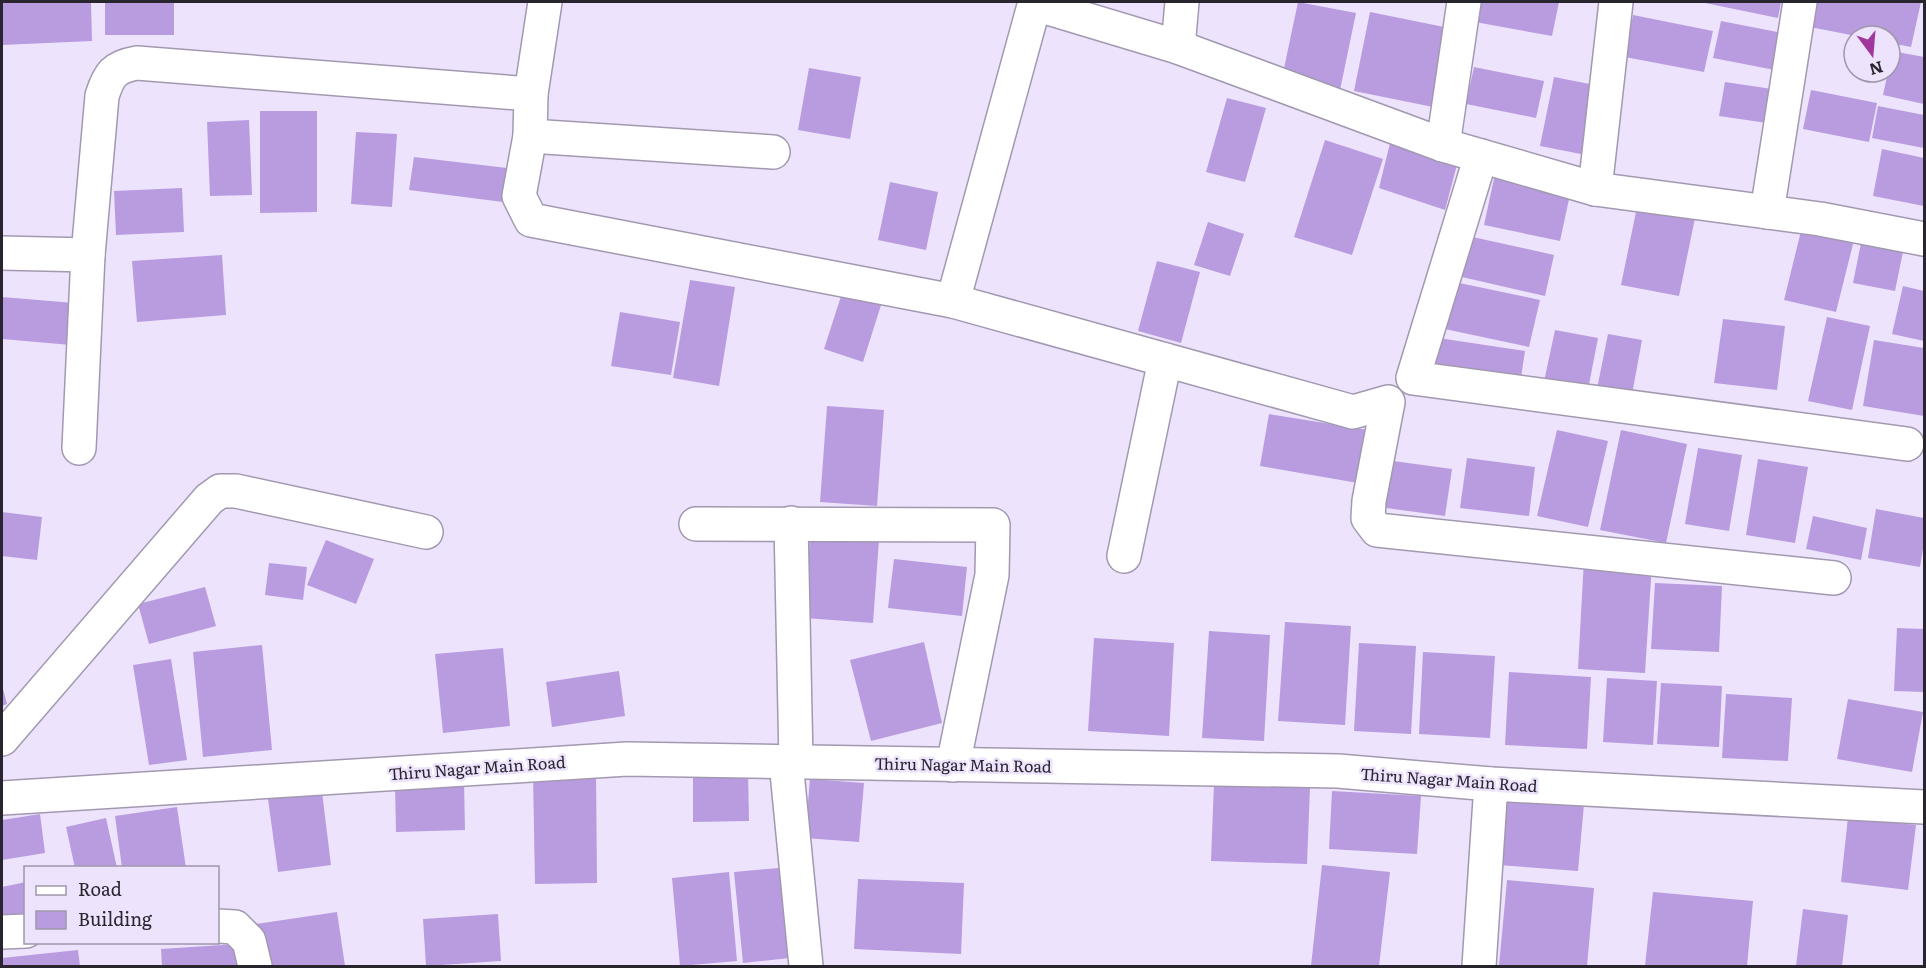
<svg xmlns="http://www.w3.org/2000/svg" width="1926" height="968" font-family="Literata,serif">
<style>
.building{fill:#b99ce0}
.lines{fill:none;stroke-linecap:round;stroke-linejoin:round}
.minor-casing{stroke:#a299b0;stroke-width:36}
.minor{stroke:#fff;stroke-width:33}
.labels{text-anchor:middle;stroke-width:5;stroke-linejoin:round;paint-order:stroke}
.street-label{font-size:16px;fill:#29252e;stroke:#ede3fd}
</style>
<rect width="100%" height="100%" fill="#ede3fd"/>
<g class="building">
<polygon points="2,2 91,2 92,41 2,45"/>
<rect x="105" y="2" width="69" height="33"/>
<polygon points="1298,2 1356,13 1340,90 1282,78"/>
<polygon points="1479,2 1559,2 1552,36 1475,22"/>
<polygon points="1705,2 1781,2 1778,18 1705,3"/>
<polygon points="1815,2 1921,2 1911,47 1890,43 1890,36 1856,36 1810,27"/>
<polygon points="1370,12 1454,29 1438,108 1354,91"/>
<polygon points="1633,15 1713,31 1704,72 1625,57"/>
<polygon points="1721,21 1793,35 1785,72 1713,58"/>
<polygon points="1892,51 1924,57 1924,104 1883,95 1888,72 1890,72"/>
<polygon points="1474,67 1544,81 1536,118 1466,104"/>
<polygon points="809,68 861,77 850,139 798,130"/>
<polygon points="1554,77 1600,86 1586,155 1540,146"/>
<polygon points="1725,82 1772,89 1767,123 1719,116"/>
<polygon points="1811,90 1877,103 1869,142 1803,129"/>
<polygon points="1227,98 1266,108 1245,182 1206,172"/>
<polygon points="1878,106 1924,115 1924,148 1872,138"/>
<polygon points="260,111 317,111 317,212 260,213"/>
<polygon points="249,120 252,195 210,196 207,122"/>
<polygon points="356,132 397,134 392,207 351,204"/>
<polygon points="1391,139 1458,161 1445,210 1379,188"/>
<polygon points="1325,140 1383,159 1352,255 1294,237"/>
<polygon points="1882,149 1924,158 1924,206 1873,196"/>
<polygon points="414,157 507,168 503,202 409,190"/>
<polygon points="1495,174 1571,190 1560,241 1484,225"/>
<polygon points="890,182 938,192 926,250 878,240"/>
<polygon points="182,188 184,232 116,235 114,191"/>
<polygon points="1637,207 1695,218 1679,296 1621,285"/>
<polygon points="1208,222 1244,234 1230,276 1194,265"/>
<polygon points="1802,227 1854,240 1836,312 1784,300"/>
<polygon points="1863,233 1905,242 1895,291 1853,283"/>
<polygon points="1459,234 1554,255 1545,296 1449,274"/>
<polygon points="222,255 226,315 137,322 132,261"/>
<polygon points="1157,261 1200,272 1181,343 1138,331"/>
<polygon points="690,280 735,287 719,386 673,378"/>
<polygon points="1450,281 1540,300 1529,347 1440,328"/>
<polygon points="1903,286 1924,291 1924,341 1892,334"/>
<polygon points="843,290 882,302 863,362 824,349"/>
<polygon points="2,297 74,303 71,345 2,339"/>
<polygon points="620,312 680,322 671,375 611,366"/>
<polygon points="1827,317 1870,326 1852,410 1808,401"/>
<polygon points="1723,319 1785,326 1777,390 1714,383"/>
<polygon points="1555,330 1598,338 1586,400 1542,391"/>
<polygon points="1608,334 1642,340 1631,400 1596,394"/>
<polygon points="1432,337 1525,351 1520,384 1427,369"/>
<polygon points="1874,340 1924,348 1924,416 1863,406"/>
<polygon points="827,406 884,410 877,506 820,502"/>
<polygon points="1269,414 1368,430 1358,483 1260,466"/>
<polygon points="1557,430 1608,441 1588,527 1537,516"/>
<polygon points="1621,430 1687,444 1666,543 1600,530"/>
<polygon points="1698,448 1742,455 1729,531 1685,524"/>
<polygon points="1467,458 1535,467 1529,516 1460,508"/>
<polygon points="1758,459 1808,467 1795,543 1746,535"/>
<polygon points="1386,460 1452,469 1445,516 1379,507"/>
<polygon points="1876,509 1924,518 1924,543 1920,567 1868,558"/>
<polygon points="2,512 42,517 37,560 2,556"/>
<polygon points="1813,516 1867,528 1861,560 1806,549"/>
<polygon points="810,536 879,540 873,623 805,618"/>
<polygon points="326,540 374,559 356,604 307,585"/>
<polygon points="894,559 967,567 962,616 888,608"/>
<polygon points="1584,559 1652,563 1645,673 1578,669"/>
<polygon points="269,563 307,567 303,600 265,595"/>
<polygon points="1655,583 1722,586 1719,652 1651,649"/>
<polygon points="205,587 216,626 149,644 138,604"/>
<polygon points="1285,622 1351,626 1345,725 1278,721"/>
<polygon points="1897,628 1924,629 1924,692 1894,691"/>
<polygon points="1209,631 1270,635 1264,741 1202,738"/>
<polygon points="1094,638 1174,643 1169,736 1088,731"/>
<polygon points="924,642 942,723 871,741 850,660"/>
<polygon points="1359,643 1416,646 1411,734 1354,731"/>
<polygon points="262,645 272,750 203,757 193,652"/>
<polygon points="503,648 510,726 443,733 435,654"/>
<polygon points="1423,652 1495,656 1490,738 1419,734"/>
<polygon points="171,659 187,760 149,765 133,665"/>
<polygon points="619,671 625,716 552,727 546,682"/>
<polygon points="1509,672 1591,677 1587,749 1505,745"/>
<polygon points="1607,678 1657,681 1653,745 1603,742"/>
<polygon points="1661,683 1722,686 1719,747 1657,744"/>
<polygon points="2,685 7,704 2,706"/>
<polygon points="1726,694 1792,698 1788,761 1722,758"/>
<polygon points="1848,699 1923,712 1912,772 1837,759"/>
<polygon points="748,770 749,821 693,822 693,771"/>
<polygon points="596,772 597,883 535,884 533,773"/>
<polygon points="810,779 864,783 859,842 805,838"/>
<polygon points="464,781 465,830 396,832 395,784"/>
<polygon points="1214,783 1310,787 1307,864 1211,861"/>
<polygon points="1332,791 1421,796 1417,854 1329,849"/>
<polygon points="322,792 331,865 278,872 268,799"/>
<polygon points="1504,798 1584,804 1578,871 1498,865"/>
<polygon points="177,807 186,868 122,868 115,816"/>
<polygon points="40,814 45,853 2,860 2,820"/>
<polygon points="1848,817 1916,825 1908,890 1841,882"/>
<polygon points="106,818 117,868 75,868 66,827"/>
<polygon points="1322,865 1390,872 1379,966 1311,966"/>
<polygon points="789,867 799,957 743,963 734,872"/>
<polygon points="729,872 737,961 680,966 672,878"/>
<polygon points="858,879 964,883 961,954 854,949"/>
<polygon points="1507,880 1594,888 1587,966 1499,966"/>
<polygon points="26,882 26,921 2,925 2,887"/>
<polygon points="1653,892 1753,901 1747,966 1645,966"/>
<polygon points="1803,909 1848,915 1842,966 1796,966"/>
<polygon points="337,912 345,966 262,966 256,924"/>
<polygon points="498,914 501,961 426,966 423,919"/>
<polygon points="238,944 239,966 162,966 161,949"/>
<polygon points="78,950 80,966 2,966 2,958"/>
</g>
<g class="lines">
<defs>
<g id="minor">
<polyline points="545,2 531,94 530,136 519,196 531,220 953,301 1353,412 1388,402 1369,501 1368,518 1377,530 1834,578"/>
<polyline points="1035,4 1178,47 1443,145 1595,189 1820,219 1924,239"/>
<polyline points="1178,47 1182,2"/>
<polyline points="530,136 773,152"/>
<polyline points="1443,145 1464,2"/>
<polyline points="1481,156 1413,378 1907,444"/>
<polyline points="1595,189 1616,2"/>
<polyline points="1767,212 1800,2"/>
<polyline points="2,253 88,255"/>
<polyline points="953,301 1035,2"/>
<path d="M79 448 88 255 102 96C109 74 114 67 137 63L531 94"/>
<polyline points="791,523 796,762"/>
<polyline points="696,524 993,525 992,575 953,765"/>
<polyline points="1124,556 1165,360"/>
<polyline points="2,739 209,499 220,491 236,491 426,532"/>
<polyline points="786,762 806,966"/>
<polyline points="2,798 627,759 1338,771 1491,784 1924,807"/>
<polyline points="218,926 235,927 249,941 255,966"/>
<polyline points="2,932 26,931"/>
<polyline points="1479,966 1491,784"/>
</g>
</defs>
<use href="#minor" class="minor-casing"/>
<use href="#minor" class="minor"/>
</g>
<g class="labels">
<g class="street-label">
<text transform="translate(963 765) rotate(1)" y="6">Thiru Nagar Main Road</text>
<text transform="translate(477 768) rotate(-4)" y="6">Thiru Nagar Main Road</text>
<text transform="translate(1449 780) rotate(4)" y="6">Thiru Nagar Main Road</text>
</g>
</g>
<rect width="1926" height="968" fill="none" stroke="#29252e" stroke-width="6"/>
<rect x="24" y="866" width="195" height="78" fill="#ede3fd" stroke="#9f97aa" stroke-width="1.5"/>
<rect x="36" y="886" width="30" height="9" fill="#ffffff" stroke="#9f97aa" stroke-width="1.5"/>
<text x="78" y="896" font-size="18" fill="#29252e">Road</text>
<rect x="36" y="911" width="30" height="18" fill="#b99ce0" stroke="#9f97aa" stroke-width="1.5"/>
<text x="78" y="926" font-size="18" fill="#29252e">Building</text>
<g transform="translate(1872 54) rotate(164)"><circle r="28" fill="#ede3fd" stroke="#9f97aa" stroke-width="1.5"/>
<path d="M0-4.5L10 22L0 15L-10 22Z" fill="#a0389b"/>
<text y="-9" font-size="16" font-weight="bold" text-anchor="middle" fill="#29252e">N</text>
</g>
</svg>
